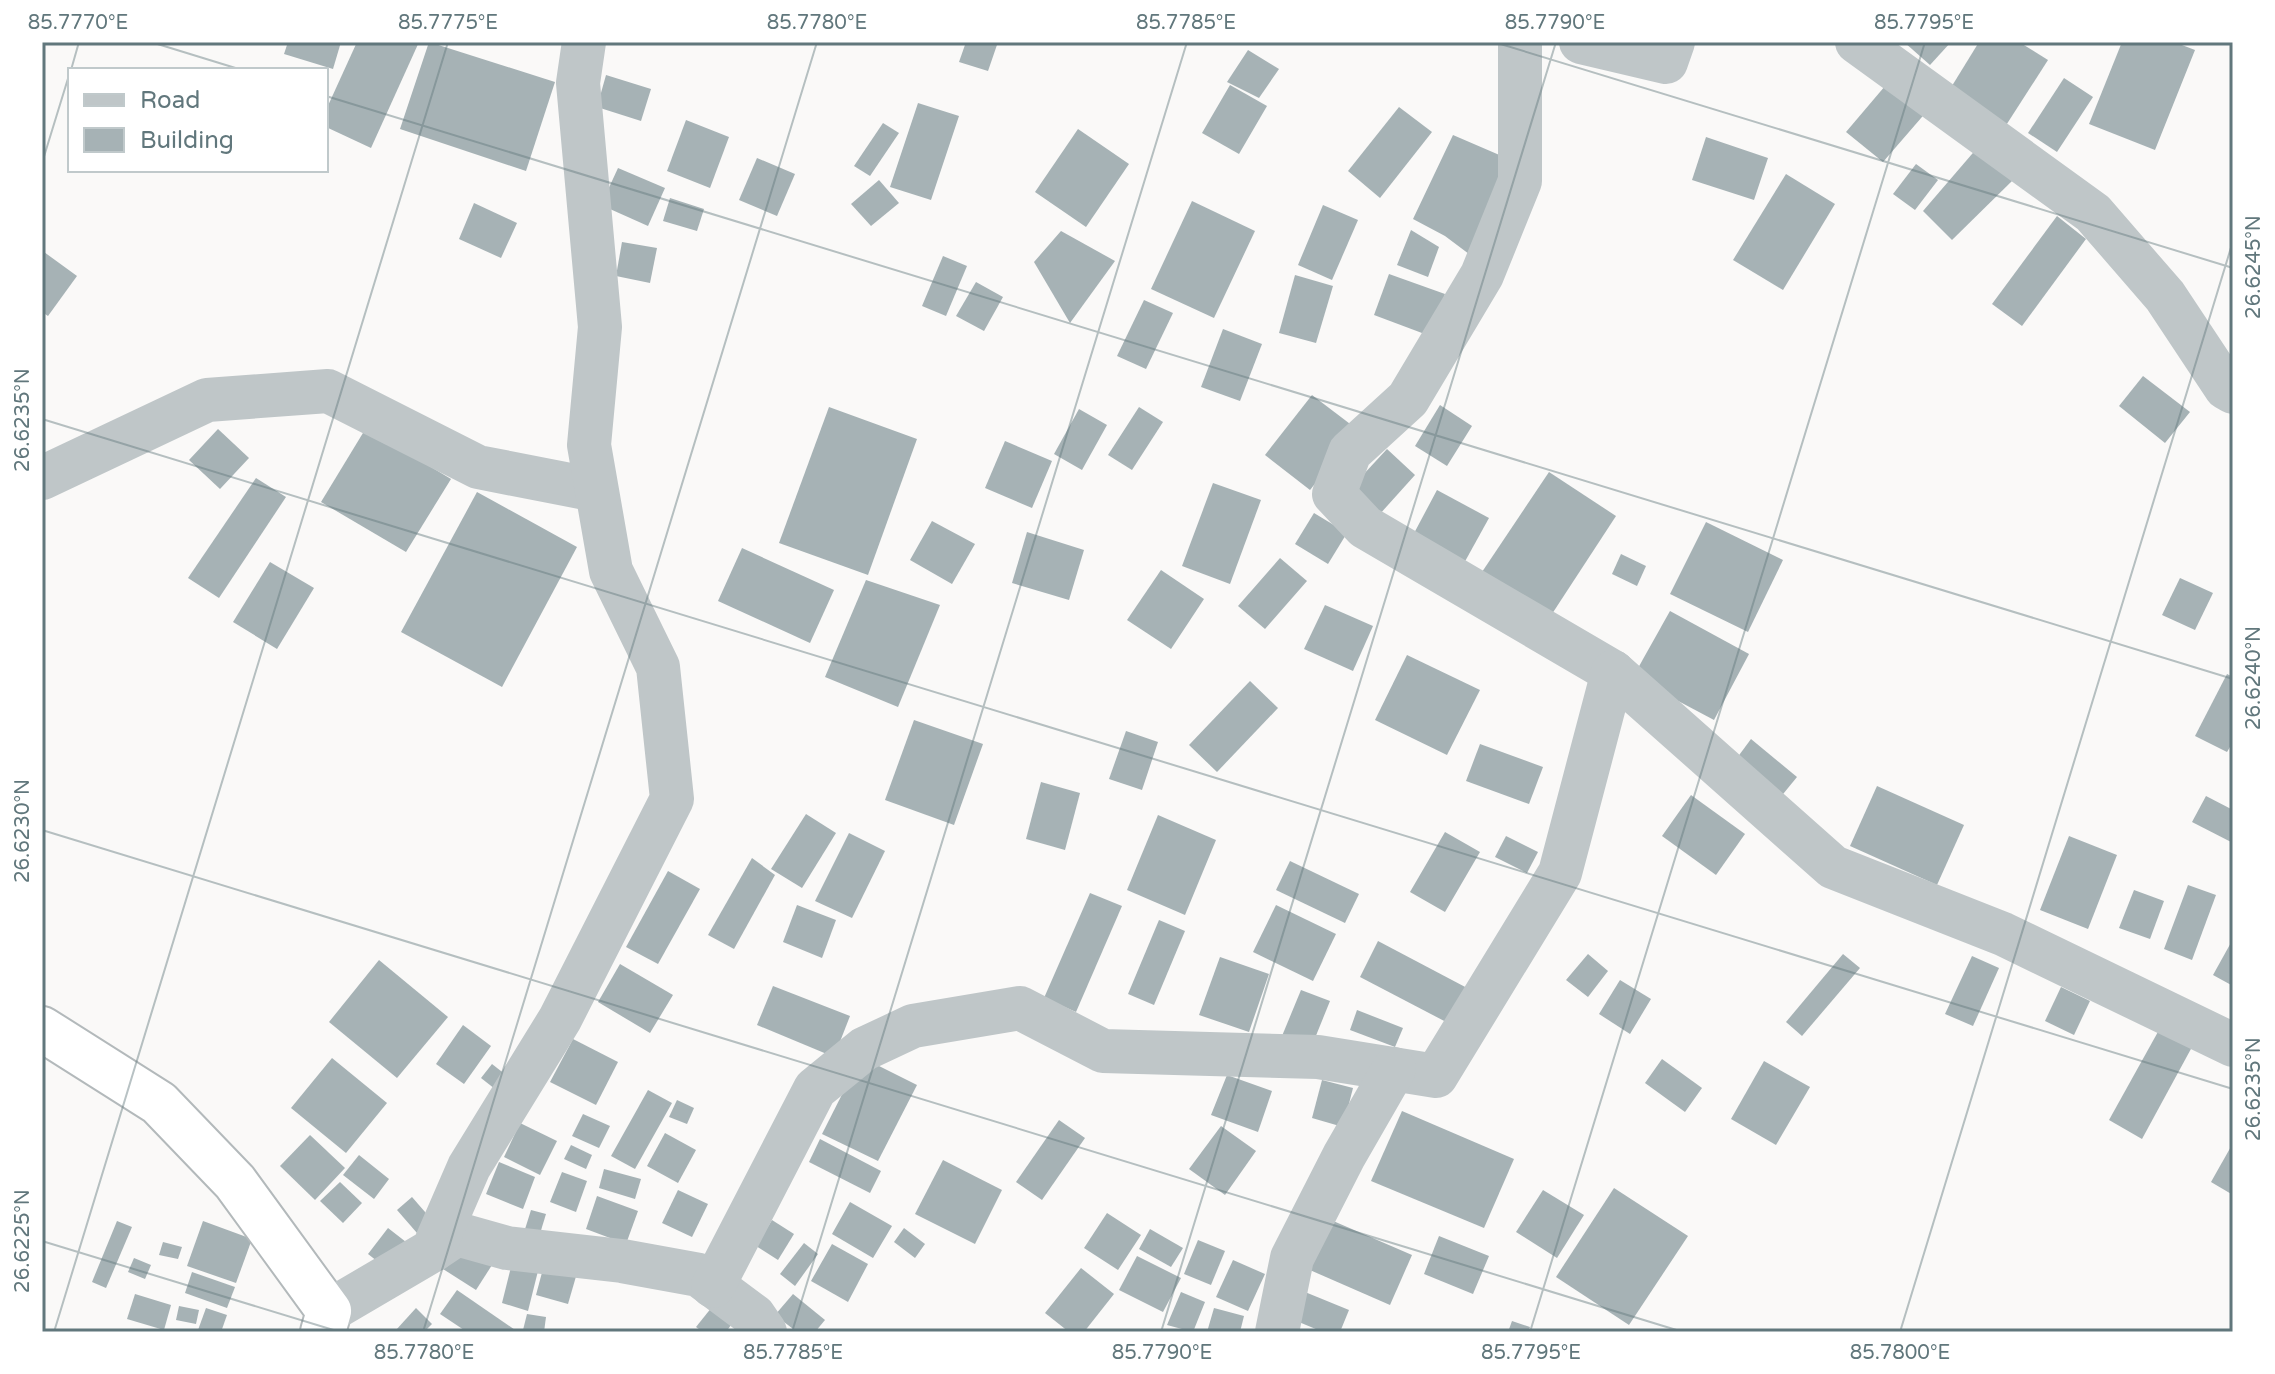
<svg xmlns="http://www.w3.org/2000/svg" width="2275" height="1374" font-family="'Varela Round',sans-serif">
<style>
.building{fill:#a6b2b5}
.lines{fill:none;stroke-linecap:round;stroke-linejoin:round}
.trunk-casing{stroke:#b3b9bb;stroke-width:48}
.minor{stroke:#bfc6c8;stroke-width:44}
.trunk{stroke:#fff;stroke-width:44}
.ticks{fill:none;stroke:#61777c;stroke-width:2;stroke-opacity:0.45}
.neatline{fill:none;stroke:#61777c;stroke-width:3}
.ticks-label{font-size:20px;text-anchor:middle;fill:#61777c}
</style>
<rect width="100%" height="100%" fill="#faf9f8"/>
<g class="building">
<polygon points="288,42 341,42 333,69 284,54"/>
<polygon points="357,42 419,42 371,148 326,127 326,110"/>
<polygon points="429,42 555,82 526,171 400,129"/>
<polygon points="966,42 998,42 988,71 959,62"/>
<polygon points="1904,42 1951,42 1930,65"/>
<polygon points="1979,42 2019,42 2048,60 2003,130 1947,94"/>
<polygon points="2122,42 2174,42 2195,50 2155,150 2089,124"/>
<polygon points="1248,50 1279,69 1259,98 1227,82"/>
<polygon points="606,75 651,89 641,121 597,107"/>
<polygon points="2064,78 2093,97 2057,152 2028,133"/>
<polygon points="1891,79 1928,110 1883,162 1846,132"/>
<polygon points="1230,85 1267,106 1239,154 1202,133"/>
<polygon points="918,103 959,116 931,200 890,187"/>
<polygon points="1399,107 1432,132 1380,198 1348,171"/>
<polygon points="686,120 729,137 710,188 667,171"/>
<polygon points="883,123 899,133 870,176 854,166"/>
<polygon points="1078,129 1129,164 1086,227 1035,192"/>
<polygon points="1453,135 1511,160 1469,254 1445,236 1413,219"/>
<polygon points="1706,137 1768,158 1754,200 1692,180"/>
<polygon points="1978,147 2012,181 1952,240 1923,211"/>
<polygon points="757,158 795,174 777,216 739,200"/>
<polygon points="1916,164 1938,180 1915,210 1893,194"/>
<polygon points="618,168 665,188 648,226 601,205"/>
<polygon points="1786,174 1835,204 1783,290 1733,260"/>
<polygon points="879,180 899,203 871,226 851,204"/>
<polygon points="670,198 704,209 697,231 663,221"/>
<polygon points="1192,201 1255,231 1214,318 1151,289"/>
<polygon points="474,203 517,223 501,258 459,239"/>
<polygon points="1323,205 1358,220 1332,280 1298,265"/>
<polygon points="2057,216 2086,239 2022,326 1992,304"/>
<polygon points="1411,230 1439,247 1428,277 1397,265"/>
<polygon points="1061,231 1115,261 1070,323 1034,262"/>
<polygon points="622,242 657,248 650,283 616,276"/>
<polygon points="44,252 77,276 48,316 42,312"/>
<polygon points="943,256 967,266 946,316 922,306"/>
<polygon points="1389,274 1445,294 1430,336 1374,315"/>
<polygon points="1295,275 1333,286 1316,343 1279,333"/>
<polygon points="976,282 1003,297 984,331 956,316"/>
<polygon points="1144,300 1173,313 1146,369 1117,356"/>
<polygon points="1223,329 1262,344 1240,401 1201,387"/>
<polygon points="2143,376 2190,412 2165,443 2119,406"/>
<polygon points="1312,395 1358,430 1310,490 1265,455"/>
<polygon points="1440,405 1472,426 1447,466 1415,446"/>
<polygon points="829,407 917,439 868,575 779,543"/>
<polygon points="1139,407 1163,422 1132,470 1108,455"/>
<polygon points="1079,409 1107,425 1082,470 1054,454"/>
<polygon points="366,428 451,479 406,552 321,502"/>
<polygon points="218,429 249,458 220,489 189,460"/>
<polygon points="1005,441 1052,461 1032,508 985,488"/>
<polygon points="1387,449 1415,475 1379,515 1350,489"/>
<polygon points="1549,472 1616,516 1550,617 1482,572"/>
<polygon points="256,478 286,497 219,598 188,578"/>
<polygon points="1213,483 1261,500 1230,584 1182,566"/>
<polygon points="1437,490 1489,518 1463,565 1412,537"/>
<polygon points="477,492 577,547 502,687 401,632"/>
<polygon points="1314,513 1347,533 1328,564 1295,544"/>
<polygon points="932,521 975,544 952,584 910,560"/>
<polygon points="1706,522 1783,560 1748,632 1670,594"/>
<polygon points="1027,532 1084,550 1069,600 1012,583"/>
<polygon points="742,548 834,590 810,643 718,601"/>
<polygon points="1621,554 1646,566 1637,586 1612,574"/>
<polygon points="1280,558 1307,581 1265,629 1238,606"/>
<polygon points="270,562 314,588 277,649 233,622"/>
<polygon points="1161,570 1204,599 1171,649 1127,620"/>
<polygon points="2180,578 2213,593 2195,630 2162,615"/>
<polygon points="866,580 940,605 898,707 825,677"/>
<polygon points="1325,605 1373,626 1353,671 1304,649"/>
<polygon points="1670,611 1749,654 1714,720 1633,677"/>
<polygon points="1407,655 1480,690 1447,755 1375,720"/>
<polygon points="2227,674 2233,677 2233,742 2227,752 2195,736"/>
<polygon points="1250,681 1278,708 1217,772 1189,745"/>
<polygon points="914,720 983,744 954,825 885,800"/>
<polygon points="1126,731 1158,742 1142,790 1109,779"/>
<polygon points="1751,739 1797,777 1779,799 1734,762"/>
<polygon points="1480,744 1543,767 1529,804 1466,781"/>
<polygon points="1041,782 1080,793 1065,850 1026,839"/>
<polygon points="1877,786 1964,825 1937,885 1850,846"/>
<polygon points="1691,795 1745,834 1716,875 1662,836"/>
<polygon points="2206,796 2233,810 2233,843 2192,822"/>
<polygon points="806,814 836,833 802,888 771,869"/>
<polygon points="1158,815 1216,840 1185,915 1127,890"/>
<polygon points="1445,832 1480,852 1445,912 1410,892"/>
<polygon points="849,833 885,851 852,918 815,901"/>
<polygon points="1506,836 1538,852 1527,873 1495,857"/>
<polygon points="2069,836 2117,855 2088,929 2040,910"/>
<polygon points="752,858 775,875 734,949 708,935"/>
<polygon points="1290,861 1359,894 1345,923 1276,890"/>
<polygon points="668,871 700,889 658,964 626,947"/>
<polygon points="2188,885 2216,895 2192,960 2164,949"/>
<polygon points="2134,890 2164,901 2150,939 2119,928"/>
<polygon points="1090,893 1122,906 1076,1012 1044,998"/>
<polygon points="797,905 836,920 822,958 783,942"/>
<polygon points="1276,905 1336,934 1313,981 1253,952"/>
<polygon points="1159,920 1185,931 1154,1005 1128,994"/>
<polygon points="2233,939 2233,986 2213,975"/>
<polygon points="1378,941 1469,989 1450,1024 1360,977"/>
<polygon points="1588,954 1608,971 1588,997 1566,980"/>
<polygon points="1843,954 1860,968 1802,1036 1786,1022"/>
<polygon points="1972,956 1999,968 1973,1026 1945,1014"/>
<polygon points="1220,957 1269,974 1249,1032 1199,1015"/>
<polygon points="379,960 448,1017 397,1078 329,1022"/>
<polygon points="620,964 673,995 650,1033 598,1002"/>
<polygon points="1620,980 1651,999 1630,1034 1599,1014"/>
<polygon points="773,986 850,1016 834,1057 757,1025"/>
<polygon points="2061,987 2090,1001 2074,1035 2045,1021"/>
<polygon points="1301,990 1330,1001 1311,1048 1282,1036"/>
<polygon points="1357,1010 1403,1028 1395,1047 1350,1030"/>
<polygon points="463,1025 491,1046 464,1084 436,1064"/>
<polygon points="2159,1030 2192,1047 2142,1139 2109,1120"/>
<polygon points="573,1039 618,1062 596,1105 550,1082"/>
<polygon points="861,1057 917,1085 878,1161 822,1134"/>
<polygon points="332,1058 387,1103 346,1153 291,1108"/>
<polygon points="1662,1059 1702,1088 1685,1112 1645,1083"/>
<polygon points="1764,1061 1810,1087 1776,1145 1731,1119"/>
<polygon points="492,1064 506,1075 495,1089 481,1078"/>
<polygon points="1227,1075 1272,1091 1258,1132 1211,1115"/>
<polygon points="1322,1080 1353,1088 1343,1127 1312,1118"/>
<polygon points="648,1090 672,1103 635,1169 611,1156"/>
<polygon points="677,1100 694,1108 687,1124 669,1117"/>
<polygon points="1402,1111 1514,1159 1484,1228 1371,1181"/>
<polygon points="583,1114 610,1126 599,1148 572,1136"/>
<polygon points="1059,1120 1085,1138 1042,1200 1016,1182"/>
<polygon points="520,1123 557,1141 540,1175 504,1157"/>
<polygon points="1221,1126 1256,1151 1225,1195 1189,1169"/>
<polygon points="665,1133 696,1150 678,1183 647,1166"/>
<polygon points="310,1135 345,1168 315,1200 280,1166"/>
<polygon points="820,1139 881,1171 870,1193 809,1162"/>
<polygon points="2233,1143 2233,1195 2211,1182"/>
<polygon points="571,1145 592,1155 586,1169 564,1159"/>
<polygon points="359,1155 389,1179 374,1199 343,1175"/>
<polygon points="943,1160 1002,1190 975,1244 915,1214"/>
<polygon points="499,1162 535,1177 523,1209 486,1194"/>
<polygon points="604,1169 641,1179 635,1199 599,1188"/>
<polygon points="562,1172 587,1181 576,1212 550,1202"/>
<polygon points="340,1182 362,1203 343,1223 320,1201"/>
<polygon points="1614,1188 1688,1236 1629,1325 1556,1277"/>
<polygon points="678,1190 708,1204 692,1237 662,1223"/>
<polygon points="1543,1190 1584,1215 1557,1258 1516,1232"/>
<polygon points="597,1196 638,1211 626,1244 586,1229"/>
<polygon points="412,1197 432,1220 417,1233 397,1210"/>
<polygon points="850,1202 892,1226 873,1258 832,1234"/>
<polygon points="531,1210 546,1214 535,1250 520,1245"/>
<polygon points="1107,1213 1141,1235 1118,1270 1084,1248"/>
<polygon points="1324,1217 1412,1255 1390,1305 1303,1267"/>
<polygon points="772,1220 794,1234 778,1260 756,1246"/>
<polygon points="117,1221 132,1227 106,1288 92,1282"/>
<polygon points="203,1221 252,1239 236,1283 187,1266"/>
<polygon points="388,1228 406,1242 386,1268 368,1254"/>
<polygon points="904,1228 925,1244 915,1258 894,1242"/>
<polygon points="1150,1229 1183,1248 1171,1267 1139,1249"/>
<polygon points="1439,1236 1489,1256 1473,1294 1424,1274"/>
<polygon points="1198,1240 1225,1251 1211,1285 1184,1274"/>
<polygon points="163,1242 182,1247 178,1259 159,1255"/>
<polygon points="804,1243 818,1254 795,1286 780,1274"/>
<polygon points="460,1244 492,1265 476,1290 443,1269"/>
<polygon points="832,1244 868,1264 848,1302 811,1281"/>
<polygon points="514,1255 540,1263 528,1311 502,1303"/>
<polygon points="1137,1256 1181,1278 1163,1312 1119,1290"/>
<polygon points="134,1258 151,1265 145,1279 128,1272"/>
<polygon points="1233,1260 1265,1274 1248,1311 1216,1297"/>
<polygon points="544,1265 577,1273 568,1304 536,1295"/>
<polygon points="1081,1268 1114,1294 1084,1332 1069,1332 1045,1313"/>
<polygon points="192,1272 235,1287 227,1308 185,1293"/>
<polygon points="457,1290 518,1332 467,1332 440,1314"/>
<polygon points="1181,1292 1205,1302 1193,1332 1167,1325"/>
<polygon points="1305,1292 1349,1310 1340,1332 1323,1332 1294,1320"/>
<polygon points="135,1294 171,1305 164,1330 127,1319"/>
<polygon points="793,1294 825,1320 815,1332 797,1332 775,1315"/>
<polygon points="716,1302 736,1318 726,1332 703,1332 696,1327"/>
<polygon points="179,1306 199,1310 196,1324 176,1320"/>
<polygon points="206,1308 227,1315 221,1332 198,1330"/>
<polygon points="416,1308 432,1324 424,1332 399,1332 396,1330"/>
<polygon points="1214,1308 1244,1316 1240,1332 1207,1332"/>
<polygon points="527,1314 546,1317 544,1332 523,1330"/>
<polygon points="1512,1321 1530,1327 1528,1332 1508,1332"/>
</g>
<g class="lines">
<defs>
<polyline id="trunk" points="42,1029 159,1103 235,1182 329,1311 323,1332"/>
</defs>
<use href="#trunk" class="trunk-casing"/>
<g class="minor">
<polyline points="1520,42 1520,181 1482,275 1408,399 1350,452 1334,494 1365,527 1613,672"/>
<polyline points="1581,42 1666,62 1673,42"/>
<polyline points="1857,42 2093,213 2165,296 2226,388 2233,392"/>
<polyline points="42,478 207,400 328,391 478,467 596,490"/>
<polyline points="433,1250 457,1234 507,1248 622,1261 699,1275 754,1316 765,1332"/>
<polyline points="713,1286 815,1089 864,1049 913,1026 1020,1008 1103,1051 1318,1057 1436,1076 1560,873 1613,672 1833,867 2003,934 2233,1045"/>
<polyline points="329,1311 433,1250 469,1167 560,1019 672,799 658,667 611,571 589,445 600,327 578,83 584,42"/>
<polyline points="1277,1332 1292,1258 1344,1156 1394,1069"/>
</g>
<use href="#trunk" class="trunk"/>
</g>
<path class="ticks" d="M151 42 242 70M1494 42 2233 268M71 70 79 42M326 96 2233 679M42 163 70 72M42 419 2233 1089M42 830 1683 1332M42 1241 340 1332M54 1332 448 42M423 1332 817 42M792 1332 1187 42M1161 1332 1556 42M1530 1332 1925 42M1900 1332 2233 241"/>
<rect width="2275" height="1374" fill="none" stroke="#ffffff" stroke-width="88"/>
<rect x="68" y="68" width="260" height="104" fill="#ffffff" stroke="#c0c9cb" stroke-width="2"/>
<rect x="84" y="94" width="40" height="12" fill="#bfc6c8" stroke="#c0c9cb" stroke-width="2"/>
<text x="140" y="108" font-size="24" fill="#61777c">Road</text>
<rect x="84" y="128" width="40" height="24" fill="#a6b2b5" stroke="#c0c9cb" stroke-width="2"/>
<text x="140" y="148" font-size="24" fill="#61777c">Building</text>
<rect x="44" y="44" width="2187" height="1286" class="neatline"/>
<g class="ticks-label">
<text x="78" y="29">85.7770°E</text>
<text x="448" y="29">85.7775°E</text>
<text x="817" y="29">85.7780°E</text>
<text x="1186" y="29">85.7785°E</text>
<text x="1555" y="29">85.7790°E</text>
<text x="1924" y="29">85.7795°E</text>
<text transform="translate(2253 267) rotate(-90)" y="7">26.6245°N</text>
<text transform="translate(22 420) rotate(-90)" y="7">26.6235°N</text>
<text transform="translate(2253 678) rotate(-90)" y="7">26.6240°N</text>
<text transform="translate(22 831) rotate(-90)" y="7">26.6230°N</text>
<text transform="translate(2253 1089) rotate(-90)" y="7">26.6235°N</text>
<text transform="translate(22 1241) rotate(-90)" y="7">26.6225°N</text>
<text x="424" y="1359">85.7780°E</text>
<text x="793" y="1359">85.7785°E</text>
<text x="1162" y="1359">85.7790°E</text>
<text x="1531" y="1359">85.7795°E</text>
<text x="1900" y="1359">85.7800°E</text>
</g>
</svg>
